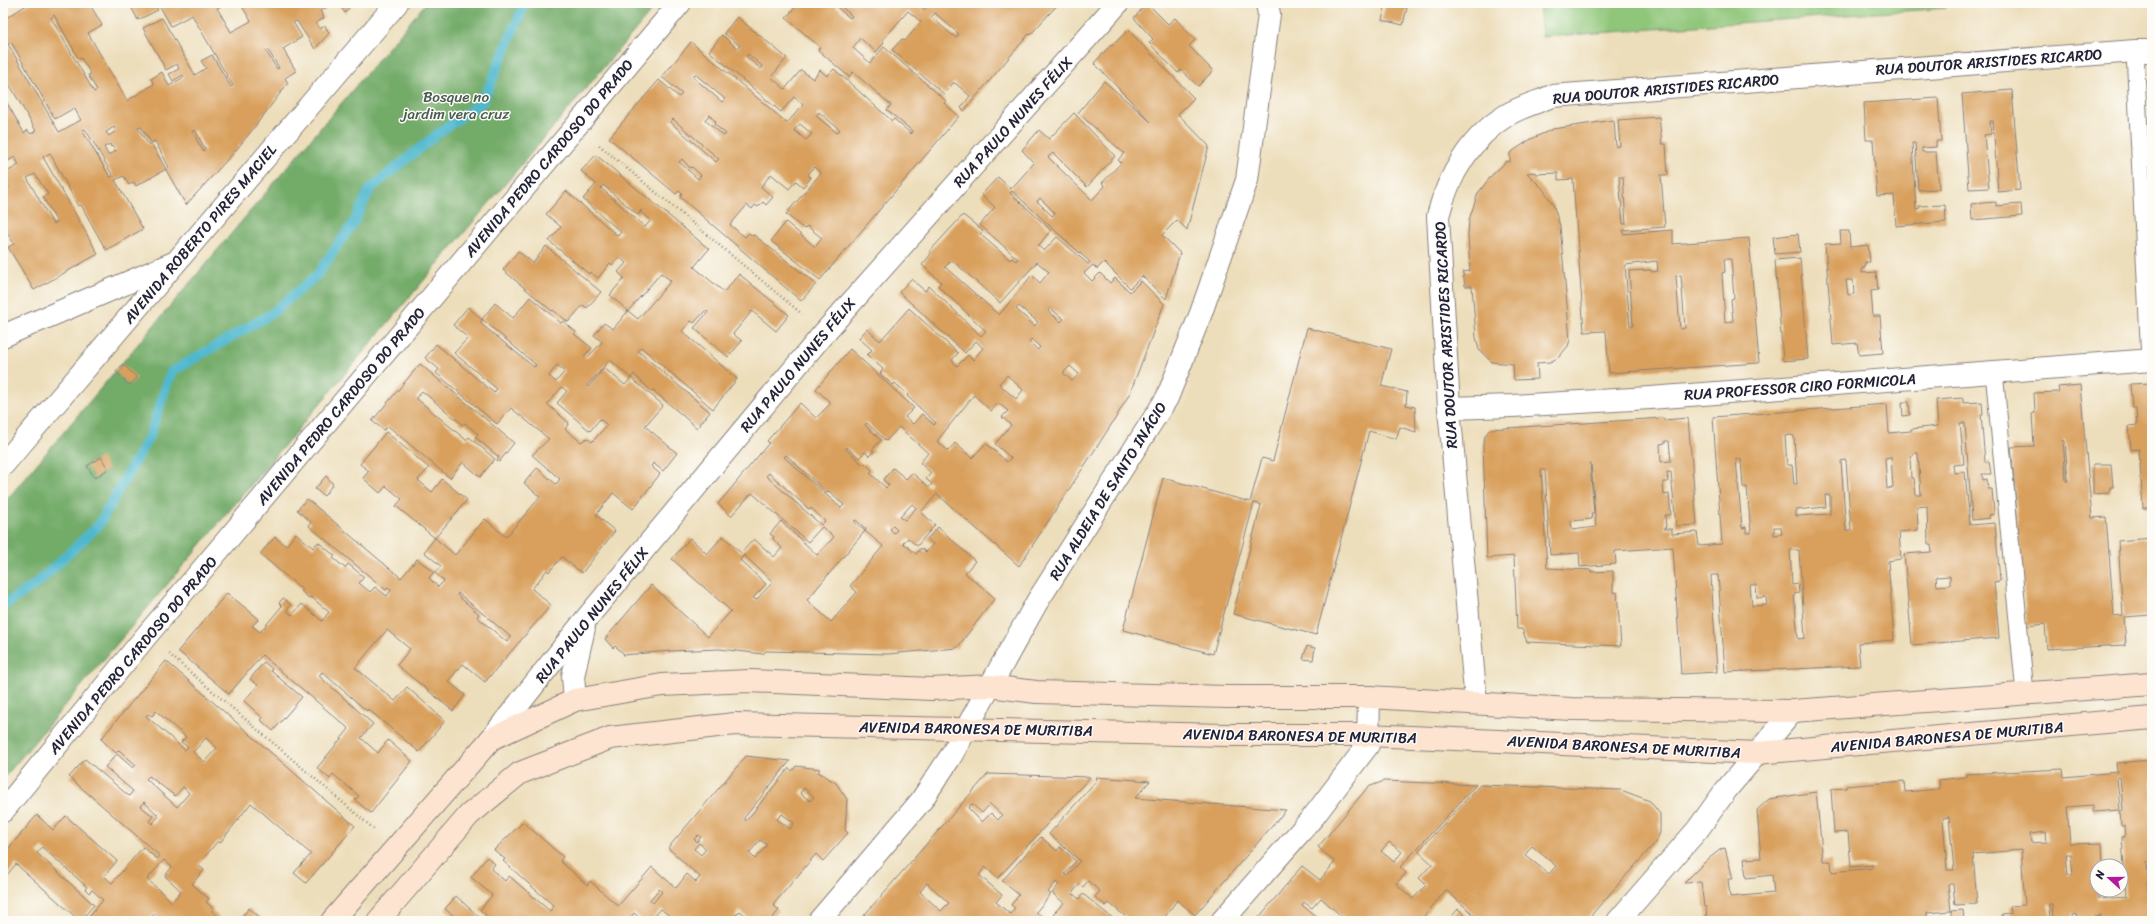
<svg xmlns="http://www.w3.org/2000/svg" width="2155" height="924" font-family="Sriracha,sans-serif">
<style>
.green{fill:#8fc679;stroke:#58745a}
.forest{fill:#73ab69;stroke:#4a6652}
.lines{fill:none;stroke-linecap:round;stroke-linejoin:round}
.stream{stroke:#50b8cd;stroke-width:10}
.building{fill:#d9a05d;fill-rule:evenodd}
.service-casing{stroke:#88807b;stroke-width:19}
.minor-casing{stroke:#88807b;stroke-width:24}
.secondary-casing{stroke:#88807b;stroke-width:24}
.path{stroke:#88807b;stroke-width:2.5;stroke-dasharray:1 3;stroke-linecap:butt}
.service{stroke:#fff;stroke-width:17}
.minor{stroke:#fff;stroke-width:22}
.secondary{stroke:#fde4d0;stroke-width:22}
.labels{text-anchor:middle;stroke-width:3;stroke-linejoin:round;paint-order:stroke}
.street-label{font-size:15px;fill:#22223b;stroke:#fdfcf7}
.park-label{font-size:15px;fill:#485b51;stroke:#fdfcf7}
</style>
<rect width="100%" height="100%" fill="#fdfcf7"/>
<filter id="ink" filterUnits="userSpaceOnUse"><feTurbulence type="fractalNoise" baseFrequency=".025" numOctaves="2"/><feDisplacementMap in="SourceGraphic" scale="8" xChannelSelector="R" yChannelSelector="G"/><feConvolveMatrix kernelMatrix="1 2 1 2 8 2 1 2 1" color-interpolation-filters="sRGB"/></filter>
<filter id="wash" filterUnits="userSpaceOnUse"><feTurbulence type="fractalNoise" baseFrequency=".012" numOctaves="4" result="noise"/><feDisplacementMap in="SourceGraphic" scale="16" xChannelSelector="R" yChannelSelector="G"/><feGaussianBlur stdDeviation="0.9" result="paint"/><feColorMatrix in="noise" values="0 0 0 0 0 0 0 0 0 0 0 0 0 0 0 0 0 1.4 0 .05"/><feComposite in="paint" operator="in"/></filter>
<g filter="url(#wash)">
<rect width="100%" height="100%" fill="#eddebb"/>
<polygon class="green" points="1539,3 1945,3 1946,8 1542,37"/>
<polygon class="forest" points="426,3 658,3 3,779 3,504"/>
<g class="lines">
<polyline class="stream" points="3,606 37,583 98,526 150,435 171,372 271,314 317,275 354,222 370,189 436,135 483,101 525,3"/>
</g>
<g id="blocks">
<g class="building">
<path d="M30 3H89L102 25 88 33 127 101 154 84 151 79 162 72 169 86 184 77 183 75 173 81 169 74 179 69 177 64 166 70 143 28 162 18 195 75 206 68 201 61 212 55 231 87 233 86 192 15 171 26 158 3H226L217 8 231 32 251 21 240 3H335L320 11 324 18 316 23 320 29 325 26 329 33 315 49 297 21 293 22 302 37 283 49 296 71 285 78 288 83 256 125 237 149 186 205 166 170 169 167 155 141 151 143 141 127 138 128 148 144 152 145 166 169 136 186 134 182 129 185 124 176 115 180 143 229 106 250 81 205 78 206 50 153 43 157 98 254 34 290 8 247 14 244 3 225V187L5 190 9 188 3 174 19 165 15 157 3 164V96L24 133 28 130 30 134 36 131 3 73V20ZM54 15 79 59 81 58 91 74 88 75 97 90 94 92 51 18ZM11 42 55 119 74 108 81 120 59 132 8 44ZM268 50 279 68 277 69 266 51ZM114 127 116 131 109 136 106 132ZM85 129 98 150 113 176 110 177 82 130ZM195 130 205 149 203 151 192 131ZM110 144 111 147 113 146 116 151 108 155 104 147ZM35 174 48 194 43 197 57 222 53 224 27 178Z"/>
<polygon points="129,3 154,3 158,10 138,20"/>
<polygon points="338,3 353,3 345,13"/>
<path d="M799 3H832L850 18 852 16 837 3H916L924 10 928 5 926 3H1059L1030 35 1029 34 964 111 961 108 970 96 955 83H953L944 94 892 50 902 39 905 41 921 22 908 11 882 41 884 43 876 52 860 38 853 48 870 63 884 47 946 101 944 103 959 116 820 280 771 241 786 222 815 247 822 238 807 226 804 229 786 214 821 173 814 167 808 175 811 178 803 187 796 181 789 189 771 174 761 187 773 197 766 205 763 202 758 207 755 205 752 209 747 205 730 225 745 237 749 233 753 236 754 235 816 284 801 301 680 197 682 194 679 191 676 194 609 138 659 80 679 97 682 94 662 77 691 42 787 123 803 105 794 97 781 112 709 51 722 35 737 48 740 46 724 33 737 17 787 58 771 77 785 89 801 70 813 79 820 70 827 76 834 69 892 121 894 119 911 134 912 131 887 110 891 105 853 72 849 77 818 50 820 47 786 18ZM935 13 959 34 956 38 931 17ZM748 54 763 67 761 69 746 56ZM695 74 725 99 722 102 692 76ZM819 112 840 130 837 133 816 116ZM709 115 716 122 714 124 726 134 724 136 705 120ZM673 119 719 159 716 162 670 122ZM800 124 812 134 806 140 794 130ZM682 159 690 168 692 167 701 175 698 179 679 162Z"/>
<polygon points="1147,3 1168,24 1175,18 1195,40 1189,46 1213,71 1198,86 1181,70 1178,73 1149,43 1153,39 1134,18"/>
<polygon points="1386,3 1408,3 1403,25 1382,20"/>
<path d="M1128 30 1194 98 1178 114 1209 146 1187 230 1177 220 1162 235 1180 253 1166 299 1142 276 1130 288 1104 262 1097 269 1093 265 1084 273 1092 281 1100 273 1110 283 1115 278 1130 292 1141 281 1164 304 1130 393 1115 419 1019 566 937 494 921 512 935 525 917 546 908 538 903 543 916 554 921 548 926 552 933 544 927 539 938 527 975 561 965 573 995 598 957 648 887 654 766 651 763 654 719 649 671 651 623 655 624 654 615 646 613 648 605 639 651 585 708 637 731 611 672 559 690 538 707 554 723 536 741 553 754 539 774 557 782 548 773 539 774 537 770 534 781 521 817 555 834 537 822 527 808 542 752 493 731 516 718 504 769 443 767 441 800 403 816 418 831 403 816 389 850 349 914 408 905 417 913 424 922 414 934 425 936 423 907 396 908 395 895 383 893 385 880 374 883 369 867 355 872 350 859 338 867 329 880 341 909 308 958 353 952 360 957 366 968 355 973 360 983 348 976 341 965 353 899 292 911 279 925 291 929 286 981 336 986 331 938 286 941 282 922 265 931 254 929 252 963 215 983 231 980 234 1010 260 1012 258 1016 261 1018 259 980 225 995 207 981 195 998 177 1011 189 1034 163 1022 150 1039 130 1049 139 1074 113 1115 156 1087 187 1053 153 1048 157 1092 200 1105 186 1102 183 1121 163 1118 160 1124 153 1078 113 1104 81 1151 122 1094 63 1111 45 1112 46ZM1012 191 1062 237 1090 262 1088 264 1057 237 1044 251 1038 246 1051 230 1010 193ZM1040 198 1055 213 1052 216 1037 201ZM952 260 1000 303 1037 262 1049 272 1040 283 1032 275 999 315 945 267ZM1019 306 1038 322 1035 326 1016 309ZM1050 308 1064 319 1061 322 1048 311ZM1031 339 1040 347 1038 350 1029 342ZM1070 366 1079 374 1072 381 1063 373ZM1007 375 1023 390 1016 399 999 384ZM974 395 991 411 998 403 1008 411 1002 417 1011 425 995 444 1011 458 1007 462 986 443 972 458 955 443 948 451 937 441ZM867 423 886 441 899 427 928 453 920 463 931 473 926 479 932 484 929 487 912 473 906 479 893 468 883 480 889 485 886 488 870 473 872 470 865 463 863 465 846 449 847 447 859 458 865 452 869 456 874 451 872 450 881 440 865 425ZM786 455 827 493 829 491 844 505 841 508 784 457ZM769 473 810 510 811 508 825 521 821 525 766 476ZM912 504 916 508 905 520 900 517ZM856 520 866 529 865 531 854 521ZM893 526 897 530 894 533 890 529ZM865 531 883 546 850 586 857 592 831 622 807 600ZM744 555 773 582 756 600 753 598 766 584 740 560Z"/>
<polygon points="2012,90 2020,190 1998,192 1993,121 1990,121 1991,134 1984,135 1989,188 1969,189 1962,94"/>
<polygon points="1938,98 1941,141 1936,141 1936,147 1922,148 1922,152 1936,152 1939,189 1918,190 1915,143 1912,143 1916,209 1920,208 1919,206 1945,205 1946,222 1896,226 1894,195 1877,196 1873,140 1866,140 1864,103"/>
<path d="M1659 117 1662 144H1666L1668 175H1661L1665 227 1623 230V234L1673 230V244L1749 238 1759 363 1609 373 1606 331 1584 332 1573 179 1558 180V173L1535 174V172L1527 173 1543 189 1553 204 1560 226 1570 340 1568 346 1559 357 1550 362 1537 363 1538 379 1514 380 1513 364 1492 362 1479 350 1476 337 1472 286H1465L1463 272 1470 271 1468 235 1469 220 1478 193 1492 175 1507 161 1510 162V153L1531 139 1553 129 1614 120 1616 147 1620 146 1618 120ZM1619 177H1623L1626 224H1623ZM1724 259H1731L1734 298 1731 299 1733 321 1725 323 1722 273 1725 272ZM1657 261 1658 271 1652 272 1651 270 1629 271 1633 326H1630L1625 265ZM1681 275 1685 328 1680 329 1676 276Z"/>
<path d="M596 155 709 249 694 267 724 292 739 274 789 315 776 331 752 311 733 334 742 341 728 357 694 328 708 312 706 310 694 323 691 321 682 331 737 379 713 409 641 347 638 351 710 412 697 428 653 390 651 391 634 374 631 378 663 405 645 426 677 453 663 471 653 463 651 466 660 474 633 509 613 493 596 515 615 531 582 573 562 557 549 572 547 570 532 589 551 605 485 682 463 664 448 681 465 695 453 711 397 665 410 649 387 630 370 650 355 668 358 670 395 701 407 687 445 721 419 752 368 709 367 711 322 672 319 676 373 724 361 738 378 753 388 740 412 761 371 813 355 800 359 796 333 774 330 779 317 768 349 729 262 655 229 694 178 651 227 593 259 619 252 626 260 632 282 606 279 603 283 598 291 605 287 610 292 615 302 604 322 621 329 612 311 597 309 598 301 591 303 590 260 554 275 537 286 546 296 533 313 548 318 542 335 556 333 558 345 568 348 564 364 577 359 583 370 592 375 587 387 596 391 590 388 588 386 590 309 526 311 522 297 510 307 499 401 578 417 559 434 572 429 578 438 587 444 581 435 573 441 566 424 552 435 538 455 555 485 519 506 537 540 497 524 483 537 468 556 484 560 479 532 455 549 439 511 408 497 424 436 373 439 369 425 358 436 344 494 393 497 389 454 353 468 338 453 325 468 307 482 320 480 323 534 367 536 365 482 319 495 303 513 318 530 297 561 323 563 321 576 332 574 334 592 348 584 356 587 358 602 342 594 335 604 323 613 329 628 311 638 319 671 281 661 273 628 311 610 295 624 278 618 272 626 263 619 257 612 265 610 263 598 278 590 272 589 274 549 241 561 227 546 214 566 191 618 236 621 232 583 199 596 184 581 171ZM603 185 638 215 641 210V213L651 220 645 227 601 188ZM610 360 631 378 625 385 604 368 589 387 587 386ZM557 365 565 371 556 382 549 376ZM562 387 567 391 557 403 590 431 600 419 607 425 592 442 587 438 581 442 565 429 569 423 547 404ZM458 593 511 637 507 642 477 617 479 614 457 595Z"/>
<polygon points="1996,202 1996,206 2021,204 2022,216 1972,220 1971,204"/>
<path d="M1840 231H1849L1850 247 1868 245 1870 262H1865V268H1862V273L1876 272 1878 290 1871 291 1873 316H1880L1883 353 1859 355 1857 343 1833 345 1825 244 1841 243ZM1846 280H1853L1854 294 1848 295Z"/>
<polygon points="1798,234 1800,252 1775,254 1773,237"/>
<polygon points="546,246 601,292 587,308 583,305 568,322 553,310 552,311 503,270 518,251 533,263"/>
<polygon points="1800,258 1808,359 1783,361 1775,260"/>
<polygon points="1307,328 1391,349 1381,386 1407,392 1406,405 1415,407 1416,432 1400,427 1396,439 1369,431 1316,635 1233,614 1261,505 1254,503 1213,654 1123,630 1163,478 1250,502 1262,458 1273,461"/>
<polygon points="123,364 137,378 129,385 116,372"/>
<polygon points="420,364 514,443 499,462 497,460 499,457 475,437 478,434 465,423 463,425 422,391 416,398 466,440 469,437 495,459 480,477 463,462 450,478 388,426 384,430 372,421"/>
<polygon points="2152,383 2152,508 2143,508 2139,449 2131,450 2129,426 2137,425 2136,408 2132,408 2130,384"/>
<path d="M2080 385 2092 518 2106 517 2114 616 2123 615 2118 541 2152 538V615L2124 617 2126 645 2047 649 2045 624 2027 626 2011 447 2034 446 2032 414 2035 413 2034 393 2059 392 2058 387ZM2063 440 2065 441 2068 481H2066Z"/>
<path d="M1963 398V403L1982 402 1983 415H1981L1985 462 1989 461 1991 474H1982L1983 480 1987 479 1988 489H1992L1994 514 1989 515 1990 518 1972 520 1965 423H1960L1964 464 1953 465 1954 473 1965 472 1970 525 1995 523 2000 581 1994 582 1999 638 1912 645 1904 554 1932 552 1931 544H1928L1927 506 1917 507 1918 530 1899 532 1901 559 1888 561 1894 640 1858 643 1860 666 1725 672 1718 575H1711L1717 672 1681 674 1673 547 1615 551 1616 564 1580 567 1579 553 1550 555 1545 470H1541L1547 568 1591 570V572L1613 571V593L1617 592 1621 646 1527 642 1522 629H1517L1514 556 1487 558 1483 444 1485 436 1490 429 1663 418V420L1688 418 1697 525 1676 526 1671 472H1667L1668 482H1663L1664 495 1669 494 1671 515H1665L1666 527 1664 529H1672V534L1697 532 1699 546 1722 544 1713 417 1887 404 1889 433 1911 431V429L1938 426 1936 400ZM1790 435 1794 436 1797 484H1794L1792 465H1787L1785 436ZM1665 441H1669L1671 461 1661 462 1660 444 1665 443ZM1913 453H1918L1921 495H1916L1914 478H1911L1910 456H1913ZM1891 457 1893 488 1887 489 1885 458ZM1736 459H1741L1743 487H1747L1751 533H1746V527L1742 528ZM1846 460 1851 530H1846L1841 461ZM1590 463H1591L1596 527 1572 530 1571 521 1592 519 1591 514H1594ZM1825 495H1830V514L1796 516V510L1826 507ZM1774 527H1781L1782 534 1774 535ZM1790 550H1799L1805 638 1798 639 1794 594 1799 593 1798 584 1792 585ZM1950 576V585L1937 586 1936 577ZM1750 585H1756L1757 598 1766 597 1767 605 1752 606Z"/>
<polygon points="1902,402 1909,402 1910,415 1903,416"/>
<polygon points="386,432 429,468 418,480 432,492 442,479 467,500 435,538 396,506 402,499 386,486 380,493 363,478 369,471 360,464"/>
<polygon points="101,457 108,469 95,478 87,466"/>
<polygon points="2093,464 2111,464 2113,487 2110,487 2110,493 2093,494"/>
<polygon points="326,476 333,484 324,496 315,489"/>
<polygon points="1307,646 1315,648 1313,660 1303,659"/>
<path d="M166 661 355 826 306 883 294 873 311 854 251 803 220 843 218 841 198 865 204 870 192 884 209 899 206 902 214 909 212 911 223 921H160L162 919 155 913 148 921H86L103 900 92 890 89 893 85 889 87 887 42 847 37 853 94 905 80 921 16 864 5 877 3 875V855L37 815 53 830 66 816 117 861 104 876 112 883 143 847 157 859 160 856 69 777 85 759 129 796 133 791 105 767 117 754 133 768 136 765 119 750 116 753 101 739ZM156 711 186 737 181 742 188 747 185 750 146 716 148 714 152 716ZM206 738 217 748 204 762 193 752ZM149 776 175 796 183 787 189 793 177 807 146 779ZM144 802 159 816 152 824 149 821 153 816 140 806ZM164 860 172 867 165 876 181 891 172 902 147 879Z"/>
<polygon points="264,662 272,669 271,671 302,697 273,731 261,720 263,718 244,701 258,685 250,679"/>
<path d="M746 756 790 761 744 818 746 821 789 768 792 771 796 766 820 769 818 772 836 783 847 799 845 830 848 833 823 861 816 854 773 905 779 910 770 921H752L740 911 735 916 739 921H671L673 919 661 909 650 921H643L634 913 631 917 636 921H492L480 910 492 895 471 877 487 857 495 864 491 869 505 881 509 876 550 911 554 906 503 861 505 859 494 850 523 822 563 857 560 861 587 885 590 881 618 906 652 867 676 888 687 874 696 882 700 877 668 848ZM804 788 814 797 810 801 800 793ZM782 814 794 823 790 829 777 819ZM698 835 701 837 697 842 694 839ZM760 840 767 845 755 859 749 853ZM699 843 706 849 701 855 694 849ZM659 889 662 892 653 903 650 900Z"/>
<path d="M2152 760V862H2147L2149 902H2152V919L2101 921V915L2095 916V921H2077L2076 914 2072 915 2073 921H2053L2052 904H2049L2050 921H2003L2002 915 2011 914 2010 906 2025 905 2021 850 1973 854 1977 904 1955 905 1953 884H1948L1951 911 1963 910 1964 921H1951V911L1927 913V921H1707L1706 907H1704L1701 882 1684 883 1708 859 1721 849 1725 848 1733 879H1728L1730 897 1774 893 1772 875 1746 878 1744 859 1761 858 1757 810 1769 799 1816 792 1823 861H1831L1832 872 1873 868V865L1851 867 1848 832 1834 833 1831 789 1846 788V786L1904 781 1905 792 1940 789 1939 780 1966 777V774L2063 769 2064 777 2117 772 2116 763ZM2117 777H2120L2123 811H2120L2121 826H2124L2125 837H2122L2126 897 2098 899 2097 866H2103L2102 843 2070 844 2067 807 2093 805V812L2120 810ZM1949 817 1954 870H1947L1943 818ZM2046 832 2047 842 2031 843 2030 834ZM2066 854H2071L2073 875H2068Z"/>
<path d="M988 774 1090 777 998 878 985 867 979 875 1002 895 996 902 1010 914 1015 908 1011 905 1019 895 1002 881 1041 837 1057 851 1060 847 1076 861 1065 874 1067 876 1080 861 1049 834 1097 780 1096 777 1150 781 1135 798 1286 810 1195 915 1177 900 1162 921H1131L1109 903 1106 906 1095 897 1100 891 1088 881 1083 887 1080 884 1072 893 1079 899 1083 894 1116 921H1057L1058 919 1053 914 1064 903 1052 893 1059 885 1056 882 1048 892 1051 894 1036 912 1047 921H859ZM972 804 982 813 990 804 1002 815 998 820 991 813 982 822 968 808ZM927 883 949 903 941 911 920 892Z"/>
<path d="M1384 781 1476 785 1400 867 1406 873 1396 884 1413 899 1426 885 1419 878 1432 864 1418 851 1480 785 1621 790 1650 801 1660 814V833L1655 843 1586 921H1558L1554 918 1552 921H1490L1487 919 1481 921 1446 890 1420 921H1347L1321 898 1312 908 1304 902 1302 905 1321 921H1256L1302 866 1320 880 1335 862 1318 847 1368 787ZM1389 842 1402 852 1394 862 1381 851ZM1532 846 1556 866 1549 874 1525 855Z"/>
<polygon points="456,896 479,917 475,921 460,921 445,909"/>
<polygon points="249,908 264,921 238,921"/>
<polygon points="1458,909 1472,921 1448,921"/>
</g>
</g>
</g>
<g filter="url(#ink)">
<use href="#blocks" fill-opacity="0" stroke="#88807b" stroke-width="1"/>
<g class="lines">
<defs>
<g id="service">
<polyline points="2135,51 2150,360"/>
<polyline points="1994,372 2025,693"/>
</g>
<g id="minor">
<polyline points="3,336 171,264"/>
<polyline points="1449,408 1512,406 1650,398 2152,360"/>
<polyline points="3,465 397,3"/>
<polyline points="575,700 573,676 584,628"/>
<path d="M1476 702 1449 408 1438 216C1448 176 1471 137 1507 115 1520 107 1538 102 1552 96L2135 51H2152"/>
<polyline points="491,739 586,619 824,333 1118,3"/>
<polyline points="3,811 147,635 680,3"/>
<polyline points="819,921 921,801 951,756 1037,602 1167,398 1201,313 1247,180 1269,14 1267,3"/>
<polyline points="1222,921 1314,816 1368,745 1369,697"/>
<polyline points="1618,921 1698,829 1726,790 1793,711"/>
</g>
<g id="secondary">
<polyline points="332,921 491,739 575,700 662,685 749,681 931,689 990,686 1036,692 1228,697 1369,697 1571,709 1793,711 2152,684"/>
<polyline points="378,921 469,815 520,773 610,738 735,724 1226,735 1368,735 1757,753 2152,718"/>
</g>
</defs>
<use href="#service" class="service-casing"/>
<use href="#minor" class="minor-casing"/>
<use href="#secondary" class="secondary-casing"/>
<g class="path">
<polyline points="599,145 802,314"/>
<polyline points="169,654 375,830"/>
</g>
<use href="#service" class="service"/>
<use href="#minor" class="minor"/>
<use href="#secondary" class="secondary"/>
</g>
</g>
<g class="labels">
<g class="street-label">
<text transform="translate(1989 62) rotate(-4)" y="5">RUA DOUTOR ARISTIDES RICARDO</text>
<text transform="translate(1666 89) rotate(-5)" y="5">RUA DOUTOR ARISTIDES RICARDO</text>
<text transform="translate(1013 122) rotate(-48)" y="5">RUA PAULO NUNES FÉLIX</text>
<text transform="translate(549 158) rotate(-50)" y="5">AVENIDA PEDRO CARDOSO DO PRADO</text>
<text transform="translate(200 234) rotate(-50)" y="5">AVENIDA ROBERTO PIRES MACIEL</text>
<text transform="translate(1446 335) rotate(-93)" y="5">RUA DOUTOR ARISTIDES RICARDO</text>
<text transform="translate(798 365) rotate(-50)" y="5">RUA PAULO NUNES FÉLIX</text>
<text transform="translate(1800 387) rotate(-4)" y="5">RUA PROFESSOR CIRO FORMICOLA</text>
<text transform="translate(341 406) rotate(-50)" y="5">AVENIDA PEDRO CARDOSO DO PRADO</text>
<text transform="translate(1108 491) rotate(-58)" y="5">RUA ALDEIA DE SANTO INÁCIO</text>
<text transform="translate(592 615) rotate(-51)" y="5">RUA PAULO NUNES FÉLIX</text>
<text transform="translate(133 655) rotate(-50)" y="5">AVENIDA PEDRO CARDOSO DO PRADO</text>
<text transform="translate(976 729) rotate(1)" y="5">AVENIDA BARONESA DE MURITIBA</text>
<text transform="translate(1300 736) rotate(1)" y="5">AVENIDA BARONESA DE MURITIBA</text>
<text transform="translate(1947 737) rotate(-5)" y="5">AVENIDA BARONESA DE MURITIBA</text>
<text transform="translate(1624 747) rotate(3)" y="5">AVENIDA BARONESA DE MURITIBA</text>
</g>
<g class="park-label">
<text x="456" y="102">Bosque no<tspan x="456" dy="17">jardim vera cruz</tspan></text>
</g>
</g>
<rect width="2155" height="924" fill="none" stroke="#fdfcf7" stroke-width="16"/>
<g transform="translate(2109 878) rotate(291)"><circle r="19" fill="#fdfcf7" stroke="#a5a5ac"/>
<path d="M0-3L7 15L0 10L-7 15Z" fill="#b5179e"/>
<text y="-6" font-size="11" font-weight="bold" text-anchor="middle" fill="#22223b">N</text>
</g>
</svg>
